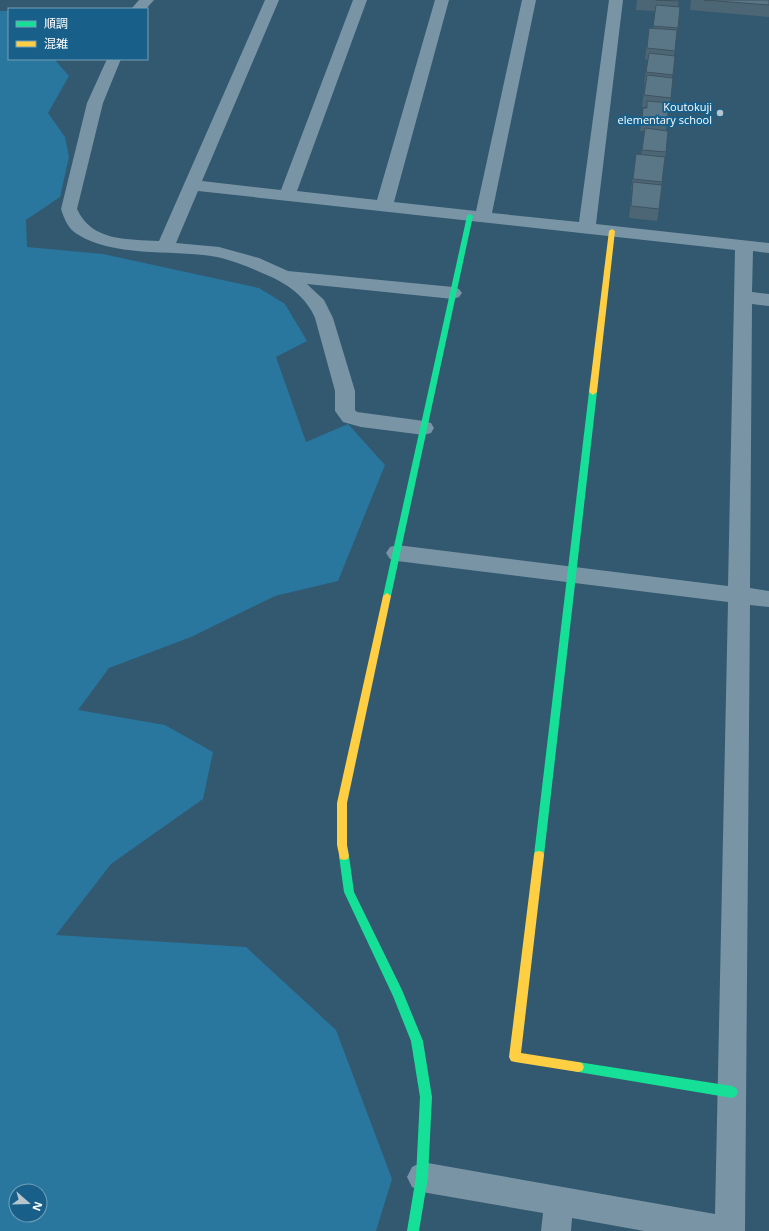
<svg xmlns="http://www.w3.org/2000/svg" width="769" height="1231" font-family="'Open Sans','Noto Sans JP',sans-serif">
<style>
.green{fill:#29769f;fill-rule:evenodd}
.lines{fill:none;stroke-linecap:round;stroke-linejoin:round}
.street{fill:#7994a5;fill-rule:evenodd}
.fast{fill:#16e098;fill-rule:evenodd}
.slow{fill:#ffcf43;fill-rule:evenodd}
.wall{fill:#4d6675}
.building{fill:#5a7788;stroke:#3f535f}
.poi-dot{fill:#b7c5cd;stroke:#186089;stroke-width:1.5}
.labels{text-anchor:middle;stroke-width:4;stroke-linejoin:round;paint-order:stroke}
.far-poi-label{font-size:11px;fill:#fff;stroke:#186089;text-anchor:end}
</style>
<rect width="100%" height="100%" fill="#32596f"/>
<path class="green" d="M0 11H9V59H54L69 76 48 113 65 137 69 157 60 197 26 220 27 247 103 254 259 288 285 304 307 341 276 357 306 442 348 424 385 465 338 581 275 596 191 637 109 668 78 710 165 725 213 752 203 799 111 864 56 935 246 947 336 1030 392 1179 376 1231H0ZM16 1191H40V1215H16Z"/>
<g class="lines">
<g class="street">
<polygon points="139,0 154,0 146,9 131,9"/>
<path d="M265 0H279L202 181 281 190 353 0H367L297 191 377 200 435 0H449L394 202 476 211 522 0H536L492 213 579 222 609 0H623L596 224 769 243V253L753 251 752 292 769 294V306L752 304 750 588 769 591V607L750 605 745 1231H644L572 1218 571 1231H541L543 1213 422 1192 412 1187 407 1177 412 1167 422 1162 715 1214 728 602 397 561 390 559 386 553 390 547 397 545 728 586 735 250 198 191 176 243 219 247 259 258 288 271 453 287 459 289 462 293 459 297 453 299 307 284 324 300 333 318 355 391V410L357 412 424 421 431 423 434 428 431 433 424 435 361 427 343 422 335 411V391L315 318C307 298 288 284 269 276 251 268 231 259 211 256 170 250 112 257 77 234 68 229 64 218 61 209L87 103 107 59H121L103 103 77 209C92 242 128 239 159 241Z"/>
</g>
<g class="fast">
<polygon points="470,214 473,216 391,596 387,599 383,596 467,216"/>
<polygon points="593,389 597,392 544,855 543,858 539,859 535,858 534,855 589,392"/>
<polygon points="344,852 348,853 349,856 354,892 402,990 423,1041 432,1097 428,1177 419,1231 407,1231 416,1177 420,1097 411,1041 393,996 344,892 339,856 340,853"/>
<polygon points="578,1062 732,1086 736,1088 738,1092 736,1096 732,1098 578,1072 574,1071 572,1067 574,1063"/>
</g>
<g class="slow">
<polygon points="612,229 615,231 597,392 593,395 589,392 609,231"/>
<polygon points="387,593 391,596 347,803 347,845 349,856 348,859 344,860 340,859 337,845 337,803 383,596"/>
<polygon points="539,851 543,852 544,855 521,1053 578,1062 582,1063 584,1067 582,1071 578,1072 515,1062 511,1061 509,1057 534,855 535,852"/>
</g>
</g>
<g class="wall">
<polygon points="637,0 679,0 678,7 678,28 676,39 674,56 675,56 672,77 671,98 669,109 666,130 666,152 664,163 659,209 657,221 629,218 632,191 631,191 636,154 641,155 645,131 640,131 643,108 646,108 646,107 642,107 645,83 644,83 648,60 645,59 649,28 653,28 655,11 636,10"/>
<polygon points="691,0 769,0 769,17 690,10"/>
</g>
<g class="building">
<polygon points="656,0 679,0 679,1"/>
<polygon points="704,0 769,0 769,5"/>
<polygon points="656,5 680,7 678,28 653,26"/>
<polygon points="649,28 677,30 675,51 647,48"/>
<polygon points="649,53 675,56 673,75 646,72"/>
<polygon points="647,75 673,78 671,98 644,95"/>
<polygon points="647,101 669,103 667,122 642,119 643,108 647,108"/>
<polygon points="645,128 668,131 666,152 642,150"/>
<polygon points="636,154 665,157 662,182 633,179"/>
<polygon points="633,182 662,185 659,209 631,206"/>
</g>
<circle class="poi-dot" cx="720" cy="113" r="4"/>
<g class="labels">
<g class="far-poi-label">
<text x="712" y="111">Koutokuji<tspan x="712" dy="13">elementary school</tspan></text>
</g>
</g>
<rect x="8" y="8" width="140" height="52" fill="#186089" stroke="#74a0b8"/>
<rect x="16" y="21" width="20" height="6" fill="#16e098" stroke="#74a0b8"/>
<text x="44" y="28" font-size="12" fill="#ffffff">順調</text>
<rect x="16" y="41" width="20" height="6" fill="#ffcf43" stroke="#74a0b8"/>
<text x="44" y="48" font-size="12" fill="#ffffff">混雑</text>
<g transform="translate(28 1203) rotate(110)"><circle r="19" fill="#186089" stroke="#74a0b8"/>
<path d="M0-3L7 15L0 10L-7 15Z" fill="#b7c5cd"/>
<text y="-6" font-size="11" font-weight="bold" text-anchor="middle" fill="#ffffff">N</text>
</g>
</svg>
